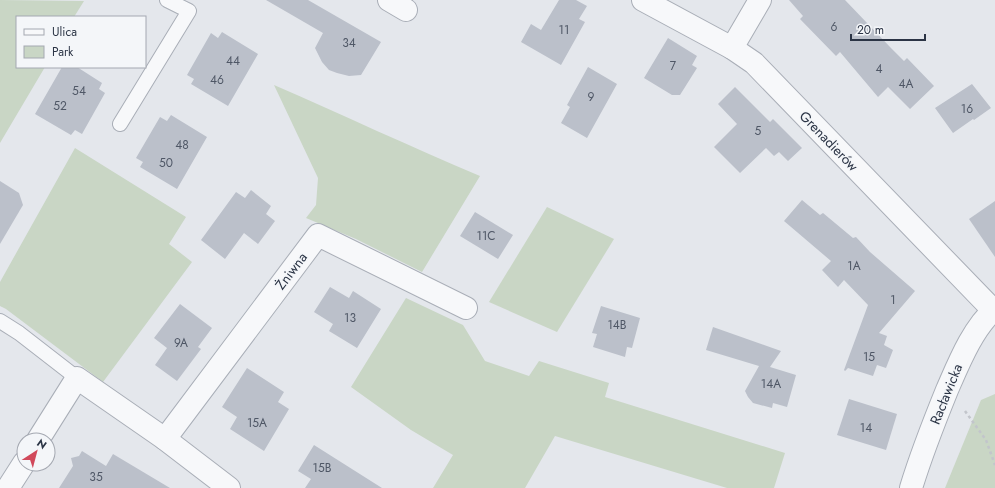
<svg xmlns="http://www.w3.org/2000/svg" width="995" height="488" font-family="Jost,sans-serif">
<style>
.green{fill:#c9d6c5}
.building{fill:#bbc0ca}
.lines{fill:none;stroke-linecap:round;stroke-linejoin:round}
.service-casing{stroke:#a9aeb7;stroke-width:16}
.minor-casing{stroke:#a9aeb7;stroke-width:24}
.path{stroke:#c2c5cb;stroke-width:2.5;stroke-dasharray:3 3;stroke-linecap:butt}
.service{stroke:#f7f8fa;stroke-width:14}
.minor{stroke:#f7f8fa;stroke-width:22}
.labels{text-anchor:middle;stroke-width:3;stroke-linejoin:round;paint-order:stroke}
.number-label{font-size:12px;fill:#4f5766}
.street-label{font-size:14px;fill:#2b3445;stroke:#f4f6f9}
</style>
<rect width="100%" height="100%" fill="#e4e7ec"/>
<g class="green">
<polygon points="0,0 84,1 74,17 17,17 17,67 45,67 0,143"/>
<path d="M274 85C343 115 411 147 480 176L422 272 356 239 306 218 316 205 318 178Z"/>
<polygon points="75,148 186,217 169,244 192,262 103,382 6,309 0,306 0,282"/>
<polygon points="547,207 614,239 557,332 489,302"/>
<polygon points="406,298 463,325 485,361 529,376 539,361 609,383 605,397 785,453 774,488 727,488 555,436 525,488 433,488 453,455 411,430 351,387"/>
<polygon points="995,394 995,488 945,488 981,400"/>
</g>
<g class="building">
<polygon points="266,0 308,0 381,42 361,75 349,76 337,73 329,70 322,62 315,48 323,33"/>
<polygon points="559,0 576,0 587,6 579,19 585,22 561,65 521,42 531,24 541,30"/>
<polygon points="789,0 845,0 890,47 904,61 907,58 934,86 910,109 888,87 878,97 840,52 836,56 800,19 803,16"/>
<polygon points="222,32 258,54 228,106 191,84 194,79 187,75 211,33 218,38"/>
<polygon points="668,38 697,56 692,65 697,68 680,95 672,95 644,78"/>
<polygon points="62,67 77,67 102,83 99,89 105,93 82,134 75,130 71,135 35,114"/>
<polygon points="588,67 617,84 587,138 561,123 570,107 567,105"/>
<polygon points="972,84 991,108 974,120 973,119 953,133 935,108"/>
<polygon points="735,87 770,122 773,119 802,148 788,161 779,152 774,156 766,148 740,173 714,147 737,124 718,104"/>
<polygon points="171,115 207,137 177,189 140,167 143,162 136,158 160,117 167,121"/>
<polygon points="0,181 19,193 23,205 0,244"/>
<polygon points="251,190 271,206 266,214 275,221 258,244 244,233 225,259 201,240 236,192 245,198"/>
<polygon points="802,200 820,215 823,213 853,238 856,237 870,252 915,291 879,333 887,336 884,345 893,350 886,368 877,365 873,376 848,368 845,371 844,370 868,305 844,280 838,287 822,270 831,261 784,221"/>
<polygon points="995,201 995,257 969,219"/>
<polygon points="475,212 513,235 498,259 460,236"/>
<polygon points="330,287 349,298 353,291 381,309 357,348 329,331 333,324 314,312"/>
<polygon points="180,304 212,328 198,347 201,349 177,381 155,365 167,348 154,338"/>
<polygon points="601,306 640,318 632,348 627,347 625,357 593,347 597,334 592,333"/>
<polygon points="713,327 781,351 770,367 796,375 787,407 773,403 772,408 753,403 748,397 745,391 759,366 706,350"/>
<polygon points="247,368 284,392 278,402 289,409 264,451 230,429 237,417 222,407"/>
<polygon points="849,399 897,414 886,450 837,435"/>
<polygon points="314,445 382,488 305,488 311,479 298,471"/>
<polygon points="82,451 106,466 113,454 170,488 59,488 73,466 71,458 79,456"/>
</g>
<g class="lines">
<defs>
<g id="service">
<polyline points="120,124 189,11 167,0"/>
<polyline points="0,321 19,333 77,378"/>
</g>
<g id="minor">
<polyline points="389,0 406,10"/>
<polyline points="643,0 732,48 754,63 993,310"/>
<polyline points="732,48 760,0"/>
<polyline points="165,439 318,235 466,308"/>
<polyline points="38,440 77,378 165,439 229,488"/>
<polyline points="8,488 24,463"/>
<path d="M911 488C921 455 934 422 947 390 958 365 973 327 995 309"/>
</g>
</defs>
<use href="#service" class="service-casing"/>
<use href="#minor" class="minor-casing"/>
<polyline class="path" points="965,411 986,440 995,465"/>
<use href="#service" class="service"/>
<use href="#minor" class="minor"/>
</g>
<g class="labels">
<g class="number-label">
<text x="834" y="31">6</text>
<text x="564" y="34">11</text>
<text x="349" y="47">34</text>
<text x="233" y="65">44</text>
<text x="673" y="70">7</text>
<text x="879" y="73">4</text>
<text x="217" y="84">46</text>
<text x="906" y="88">4A</text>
<text x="79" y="95">54</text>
<text x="591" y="101">9</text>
<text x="60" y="110">52</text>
<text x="967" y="113">16</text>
<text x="758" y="135">5</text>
<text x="182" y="149">48</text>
<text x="166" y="167">50</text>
<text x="486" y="240">11C</text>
<text x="854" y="270">1A</text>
<text x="893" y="304">1</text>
<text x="350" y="322">13</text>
<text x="617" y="329">14B</text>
<text x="181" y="347">9A</text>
<text x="869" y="361">15</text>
<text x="771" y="388">14A</text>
<text x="257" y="427">15A</text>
<text x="866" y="432">14</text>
<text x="322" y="472">15B</text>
<text x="96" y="481">35</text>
</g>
<g class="street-label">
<text transform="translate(829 141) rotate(46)" y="5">Grenadierów</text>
<text transform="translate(291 271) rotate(-53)" y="5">Żniwna</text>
<text transform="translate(946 394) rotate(-68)" y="5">Racławicka</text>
</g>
</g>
<rect x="16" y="16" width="130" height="52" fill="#f4f6f9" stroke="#a4a8b1"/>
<rect x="24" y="29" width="20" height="6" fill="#f7f8fa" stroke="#a4a8b1"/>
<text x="52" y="36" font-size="12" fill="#2b3445">Ulica</text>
<rect x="24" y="46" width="20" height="12" fill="#c9d6c5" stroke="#a4a8b1"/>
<text x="52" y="56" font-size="12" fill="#2b3445">Park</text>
<g transform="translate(36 452) rotate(36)"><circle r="19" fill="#f4f6f9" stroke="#a4a8b1"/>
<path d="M0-3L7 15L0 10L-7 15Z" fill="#d1495b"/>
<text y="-6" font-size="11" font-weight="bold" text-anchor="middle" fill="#2b3445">N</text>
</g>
<path d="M851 34v6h74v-6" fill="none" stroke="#2b3445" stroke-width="2"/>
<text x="857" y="34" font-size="12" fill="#2b3445" stroke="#f4f6f9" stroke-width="3" paint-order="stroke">20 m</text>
</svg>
